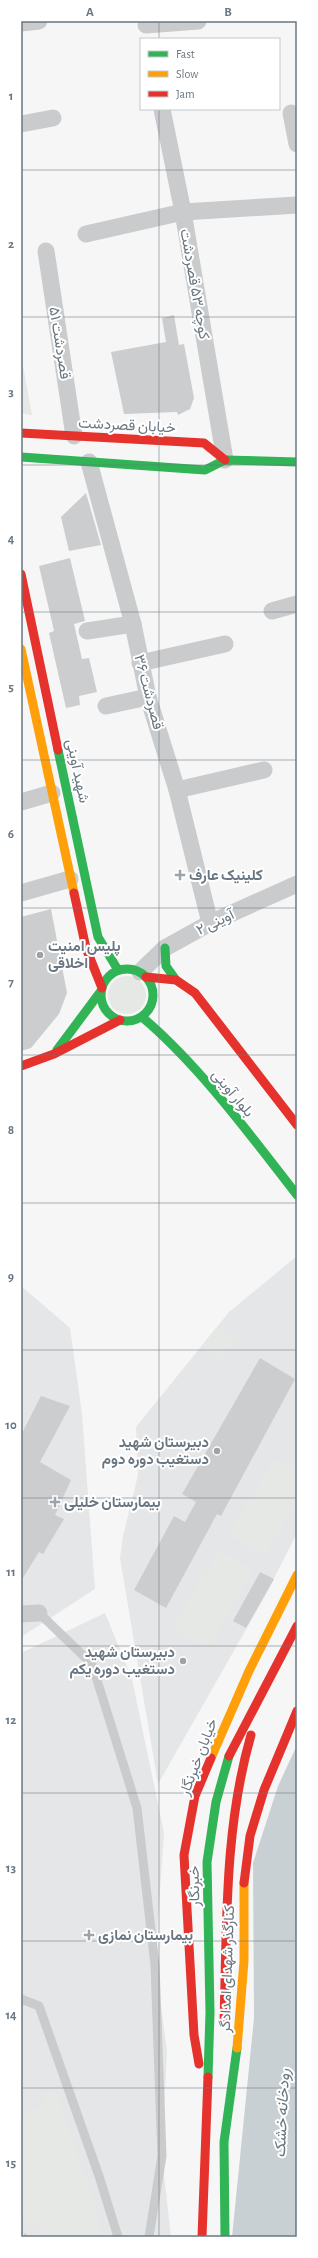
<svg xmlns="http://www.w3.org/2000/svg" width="318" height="2258" font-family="'Alegreya Sans',Vazirmatn,sans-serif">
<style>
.built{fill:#e5e6e7}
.green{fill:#e5e8e4}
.water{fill:#c9d0d3}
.building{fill:#cccdce}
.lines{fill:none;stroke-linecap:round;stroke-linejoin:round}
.path{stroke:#c7c8c9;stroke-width:2.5;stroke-dasharray:2 2;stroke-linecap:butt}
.lane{stroke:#c9cbcc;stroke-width:9}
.street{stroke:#c9cbcc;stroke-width:17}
.fast{stroke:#30b455;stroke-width:9}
.slow{stroke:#ff9f0a;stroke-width:9}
.jam{stroke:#e5322d;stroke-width:9}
.grid{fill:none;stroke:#6a7782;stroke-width:1;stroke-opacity:0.55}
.poi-dot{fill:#9ba3ab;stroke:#fff;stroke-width:1.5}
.labels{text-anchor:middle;stroke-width:4;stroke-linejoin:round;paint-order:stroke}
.street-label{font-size:15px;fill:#6a7782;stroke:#fff}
.poi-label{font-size:15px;font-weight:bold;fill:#6a7782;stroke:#fff;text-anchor:start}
.water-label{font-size:16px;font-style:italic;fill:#66777e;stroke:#fff}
.neatline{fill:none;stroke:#6a7782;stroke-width:1.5}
.grid-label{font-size:13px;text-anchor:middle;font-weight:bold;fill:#6a7782}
</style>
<rect width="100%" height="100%" fill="#f6f6f6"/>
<g class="built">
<polygon points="297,1256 297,1533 264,1598 158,1784 120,1558 123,1536 138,1475 136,1427 229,1312"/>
<polygon points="21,1286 70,1328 82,1414 95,1589 21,1637"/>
<polygon points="105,1613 132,1679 164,1833 155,1965 167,2050 162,2156 171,2237 21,2237 21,1653"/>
</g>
<g class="green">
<polygon points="21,355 32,415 21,413"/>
<circle cx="127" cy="995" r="19"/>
<polygon points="216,1328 236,1341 220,1360 201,1347"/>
<polygon points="275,1458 297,1472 297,1502 264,1557 228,1535"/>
<polygon points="219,1550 254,1570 207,1649 172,1628"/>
<polygon points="52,2081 100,2218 99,2237 46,2237 21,2216 21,2123 28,2108 39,2110"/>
</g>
<polygon class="water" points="297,1745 297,2237 232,2237 254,2018 253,1863 278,1786"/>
<g class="building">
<polygon points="174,315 179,345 184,344 194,398 190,409 178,415 177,412 124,414 111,352 166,342 162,318"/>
<polygon points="86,493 101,545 69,551 61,517"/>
<polygon points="70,558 85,621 74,624 82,659 89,658 97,692 79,696 80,705 66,708 49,633 54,631 39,566"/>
<polygon points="51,909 67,993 59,1014 31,1048 21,1051 21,917"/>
<polygon points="260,1358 295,1379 221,1516 217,1514 166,1608 134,1590 174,1516 185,1522 196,1502 182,1494"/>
<polygon points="41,1396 70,1406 40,1462 71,1480 55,1515 64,1519 43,1554 39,1552 21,1581 21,1435"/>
<polygon points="260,1572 274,1579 246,1628 233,1621"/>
</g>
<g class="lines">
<polyline class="path" points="21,2232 29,2237"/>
<g class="lane">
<polyline points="39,1613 92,1664 137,1808 155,1965 162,2156 149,2237"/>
<polyline points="21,1999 39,2006 99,2176 118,2237"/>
</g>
<g class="street">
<polyline points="21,23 39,21"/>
<polyline points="146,25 198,21"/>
<polyline points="162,109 183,212 225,460"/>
<polyline points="291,113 297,144"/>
<polyline points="21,124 53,118"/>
<polyline points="86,234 183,212 297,205"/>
<polyline points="46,251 74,436"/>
<polyline points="89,462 133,624 148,697 177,790 210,923"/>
<polyline points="272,611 297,604"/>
<polyline points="87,631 133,624"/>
<polyline points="140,663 225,644"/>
<polyline points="106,706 148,697"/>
<polyline points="177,790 264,770"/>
<polyline points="21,802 52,793"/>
<polyline points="21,893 70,879"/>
<polyline points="140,972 165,948 210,923 297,884"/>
<polyline points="21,1614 39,1613"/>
</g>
<g class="fast">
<polyline points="21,457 205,470 225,460 297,462"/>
<polyline points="58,750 98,937 118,970"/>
<polyline points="165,948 166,966 176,980"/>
<circle cx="127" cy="995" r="26"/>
<path d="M142 1017C199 1065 251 1136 297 1195"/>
<polyline points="57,1050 101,991"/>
<polyline points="208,2077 210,2012 207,1862 216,1802 229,1756"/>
<polyline points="225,2237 224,2142 237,2048"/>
</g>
<g class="slow">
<polyline points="21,649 74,893"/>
<polyline points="211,1758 249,1671 297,1575"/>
<polyline points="237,2048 244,1961 244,1883"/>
</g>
<g class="jam">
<polyline points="21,433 204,443 225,460"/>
<polyline points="21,574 58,750"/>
<polyline points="74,893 86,948 102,988"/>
<polyline points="146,977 176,980 195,993 297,1125"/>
<polyline points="21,1066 54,1054 120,1020"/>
<polyline points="229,1756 297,1626"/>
<polyline points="244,1883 250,1836 264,1790 297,1711"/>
<path d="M224 2022C227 1925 224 1829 251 1735"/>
<polyline points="199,2064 194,2035 184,1855 195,1796 211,1758"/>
<polyline points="202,2237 208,2077"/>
</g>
</g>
<path class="grid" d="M159 21V39M159 109V2237M21 170H297M21 317H297M21 465H297M21 612H297M21 760H297M21 908H297M21 1055H297M21 1203H297M21 1350H297M21 1498H297M21 1646H297M21 1793H297M21 1941H297M21 2088H297"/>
<g class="poi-dot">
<path d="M178 869h4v4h4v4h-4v4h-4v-4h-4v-4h4z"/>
<circle cx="40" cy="955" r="4"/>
<circle cx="217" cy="1451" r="4"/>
<path d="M53 1496h4v4h4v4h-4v4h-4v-4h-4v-4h4z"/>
<circle cx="183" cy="1661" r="4"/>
<path d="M87 1929h4v4h4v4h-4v4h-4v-4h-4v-4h4z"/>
</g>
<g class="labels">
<g class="street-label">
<text transform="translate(195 284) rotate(80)" y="5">کوچه ۵۳ قصردشت</text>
<text transform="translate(60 343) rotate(81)" y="5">۵۱ قصردشت</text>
<text transform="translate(127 425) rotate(3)" y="5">خیابان قصردشت</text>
<text transform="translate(149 692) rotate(75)" y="5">۳۶ قصردشت</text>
<text transform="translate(78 771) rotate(78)" y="5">شهید آوینی</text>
<text transform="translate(215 922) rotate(-26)" y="5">۲ آوینی</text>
<text transform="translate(233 1093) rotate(50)" y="5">بلوار آوینی</text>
<text transform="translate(198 1757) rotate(-69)" y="5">خیابان خبرنگار</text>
<text transform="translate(194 1886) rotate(-91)" y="5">خبرنگار</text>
<text transform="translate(227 1969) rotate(-88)" y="5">کنارگذر شهدای امدادگر</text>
</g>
<g class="poi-label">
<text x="189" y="880">کلینیک عارف</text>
<text x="48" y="951">پلیس امنیت<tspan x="48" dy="17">اخلاقی</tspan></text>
<text x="209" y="1447" text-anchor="end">دبیرستان شهید<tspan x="209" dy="17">دستغیب دوره دوم</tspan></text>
<text x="64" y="1507">بیمارستان خلیلی</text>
<text x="175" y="1657" text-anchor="end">دبیرستان شهید<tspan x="175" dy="17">دستغیب دوره یکم</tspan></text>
<text x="98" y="1940">بیمارستان نمازی</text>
</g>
<g class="water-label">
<text transform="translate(281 2113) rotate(-87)" y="6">رودخانه خشک</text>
</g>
</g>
<rect width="318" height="2258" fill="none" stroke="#ffffff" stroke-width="44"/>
<rect x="140" y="38" width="140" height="72" fill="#ffffff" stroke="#c3c9cd"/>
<rect x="148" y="51" width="20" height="6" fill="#30b455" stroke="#c3c9cd"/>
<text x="176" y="58" font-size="12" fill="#6a7782">Fast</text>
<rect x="148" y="71" width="20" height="6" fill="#ff9f0a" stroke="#c3c9cd"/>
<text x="176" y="78" font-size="12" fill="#6a7782">Slow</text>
<rect x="148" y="91" width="20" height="6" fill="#e5322d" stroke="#c3c9cd"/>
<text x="176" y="98" font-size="12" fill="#6a7782">Jam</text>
<rect x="22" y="22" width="274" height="2214" class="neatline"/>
<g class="grid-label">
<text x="90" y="16">A</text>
<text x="228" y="16">B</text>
<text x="11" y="100">1</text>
<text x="11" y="248">2</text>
<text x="11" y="396">3</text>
<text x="11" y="543">4</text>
<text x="11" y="691">5</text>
<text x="11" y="838">6</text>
<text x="11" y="986">7</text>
<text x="11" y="1134">8</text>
<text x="11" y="1281">9</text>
<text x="11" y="1429">10</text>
<text x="11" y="1576">11</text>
<text x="11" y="1724">12</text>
<text x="11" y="1872">13</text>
<text x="11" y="2019">14</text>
<text x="11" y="2167">15</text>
</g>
</svg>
